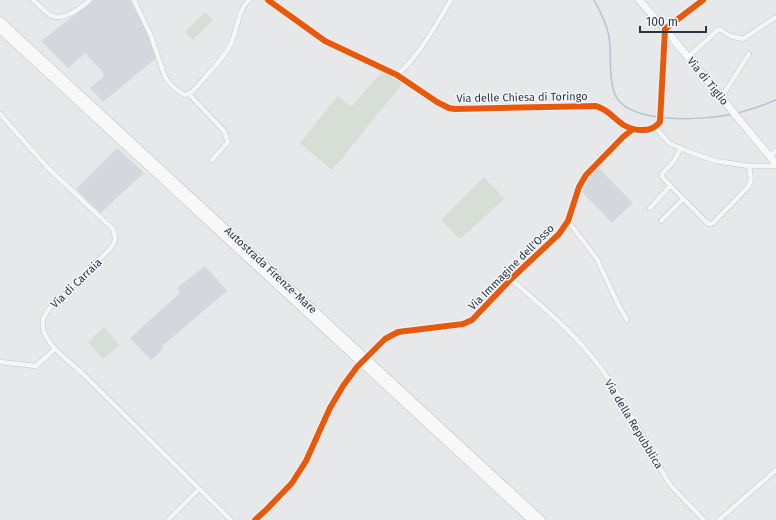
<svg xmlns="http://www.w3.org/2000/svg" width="776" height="520" font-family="'Fira Sans',sans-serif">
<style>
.built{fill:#d4d7dd}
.green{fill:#d6ded6}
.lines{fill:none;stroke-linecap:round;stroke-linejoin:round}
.stream{stroke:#b4c4d5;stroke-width:1.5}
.minor-casing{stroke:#c4c6c8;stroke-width:5.5}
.primary-casing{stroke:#c2c5c8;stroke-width:8}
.motorway-casing{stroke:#b8bbbf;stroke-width:9}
.minor{stroke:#f5f6f7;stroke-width:4.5}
.primary{stroke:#f8f8f8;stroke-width:7}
.motorway{stroke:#f8f8f8;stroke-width:8}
.minor-bridge-casing{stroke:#c4c6c8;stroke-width:5.5;stroke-linecap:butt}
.minor-bridge{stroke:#f5f6f7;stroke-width:4.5}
.cycleway-casing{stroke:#f4f6f9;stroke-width:8}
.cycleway{stroke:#e8590c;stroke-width:6}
.labels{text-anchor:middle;stroke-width:3;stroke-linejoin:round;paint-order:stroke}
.street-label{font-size:11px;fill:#2b3445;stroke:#f4f6f9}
</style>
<rect width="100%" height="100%" fill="#e6e8ea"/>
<g class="built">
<polygon points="94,0 130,0 148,35 156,58 103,102 90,88 103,77 103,72 85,53 68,68 41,41"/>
<polygon points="117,148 144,173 100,213 76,189"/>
<polygon points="598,167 633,203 612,223 582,192 588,179"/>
<polygon points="205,266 227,291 162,346 164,348 151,360 130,338 180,293 177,288"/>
</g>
<g class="green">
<polygon points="205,12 213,20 193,40 185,32"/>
<polygon points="382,72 403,83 332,170 300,143 338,96 351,107"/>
<polygon points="484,177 504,199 460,239 441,220"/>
<polygon points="104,327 119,345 103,359 88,342"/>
</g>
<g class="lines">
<g class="stream">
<path d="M594 0C600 11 607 24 609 37 612 55 608 74 614 92 625 126 705 120 733 114"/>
<polyline points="738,113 758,107 776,100"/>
</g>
<defs>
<g id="minor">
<path d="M33 0C38 4 44 11 50 15 64 22 80 8 90 0"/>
<path d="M134 0 151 36 165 77C170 84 178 92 185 95L192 92C204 78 224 59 231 43 238 29 237 12 249 0"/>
<path d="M268 0 325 41 397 75 437 102 449 108 455 109 596 106C614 111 618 129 640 130 649 130 654 129 660 122L665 29 703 0"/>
<polyline points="688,57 718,30 720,29 730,36 743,39 776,17"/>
<path d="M397 75C420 55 435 26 451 0"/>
<polyline points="189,94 224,131 228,142 212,160"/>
<polyline points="721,98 749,54"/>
<path d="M0 114 48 168 113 229C116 238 116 242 110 249L49 309C47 312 44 316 43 320 39 341 68 360 81 372L231 520"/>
<polyline points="655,127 669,143 692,153 716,161 749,166 776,166"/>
<polyline points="681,148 674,161 662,174 662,177 708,224 712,224 748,187 751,180 749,166"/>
<polyline points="770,156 776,151"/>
<polyline points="650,208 670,186"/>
<polyline points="568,221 597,259 618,304 627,320"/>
<polyline points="661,221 683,199"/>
<path d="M511 279C537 302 565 325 588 352 620 390 642 436 666 478L672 487 704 520"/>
<polyline points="371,353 385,339 398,332 463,324 472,320 511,279 559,234 568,221 579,187 586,175 623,137 633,129"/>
<polyline points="0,362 36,366 55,349"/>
<polyline points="168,520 199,489"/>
<path d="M255 520C268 509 281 497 292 484 309 463 317 435 329 410 336 394 346 381 357 367"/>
<polyline points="719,520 776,470"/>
</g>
<polyline id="primary" points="639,0 665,29 776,164"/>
<g id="motorway">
<polyline points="0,21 541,520"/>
<polyline points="0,29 532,520"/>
</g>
</defs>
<use href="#minor" class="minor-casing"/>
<use href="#primary" class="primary-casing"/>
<use href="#motorway" class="motorway-casing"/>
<use href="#minor" class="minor"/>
<use href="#primary" class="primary"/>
<use href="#motorway" class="motorway"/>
<defs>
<polyline id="minor-bridge" points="357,367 371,353"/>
</defs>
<use href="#minor-bridge" class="minor-bridge-casing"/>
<use href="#minor-bridge" class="minor-bridge"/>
<defs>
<g id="cycleway">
<path d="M268 0 325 41 397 75 437 102 449 108 455 109 596 106C614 111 618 129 640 130 649 130 654 129 660 122L665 29 703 0"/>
<polyline points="255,520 266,510 292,483 306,461 330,408 343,386 357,367 385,339 398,332 463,324 472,320 511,279 559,234 568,221 579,187 586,175 623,137 633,129"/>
</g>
</defs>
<use href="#cycleway" class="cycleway-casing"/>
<use href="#cycleway" class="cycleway"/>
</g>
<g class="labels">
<g class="street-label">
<text transform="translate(708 81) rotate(51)" y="4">Via di Tiglio</text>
<text transform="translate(522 97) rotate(-1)" y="4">Via delle Chiesa di Toringo</text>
<text transform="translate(511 267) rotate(-45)" y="4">Via Immagine dell'Osso</text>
<text transform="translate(271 270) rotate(43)" y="4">Autostrada Firenze-Mare</text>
<text transform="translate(76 283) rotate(-44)" y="4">Via di Carraia</text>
<text transform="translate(634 424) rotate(59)" y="4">Via della Repubblica</text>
</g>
</g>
<path d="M640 26v6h66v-6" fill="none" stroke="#2b3445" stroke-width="2"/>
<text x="646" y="26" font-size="12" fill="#2b3445" stroke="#f4f6f9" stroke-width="3" paint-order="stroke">100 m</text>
</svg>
